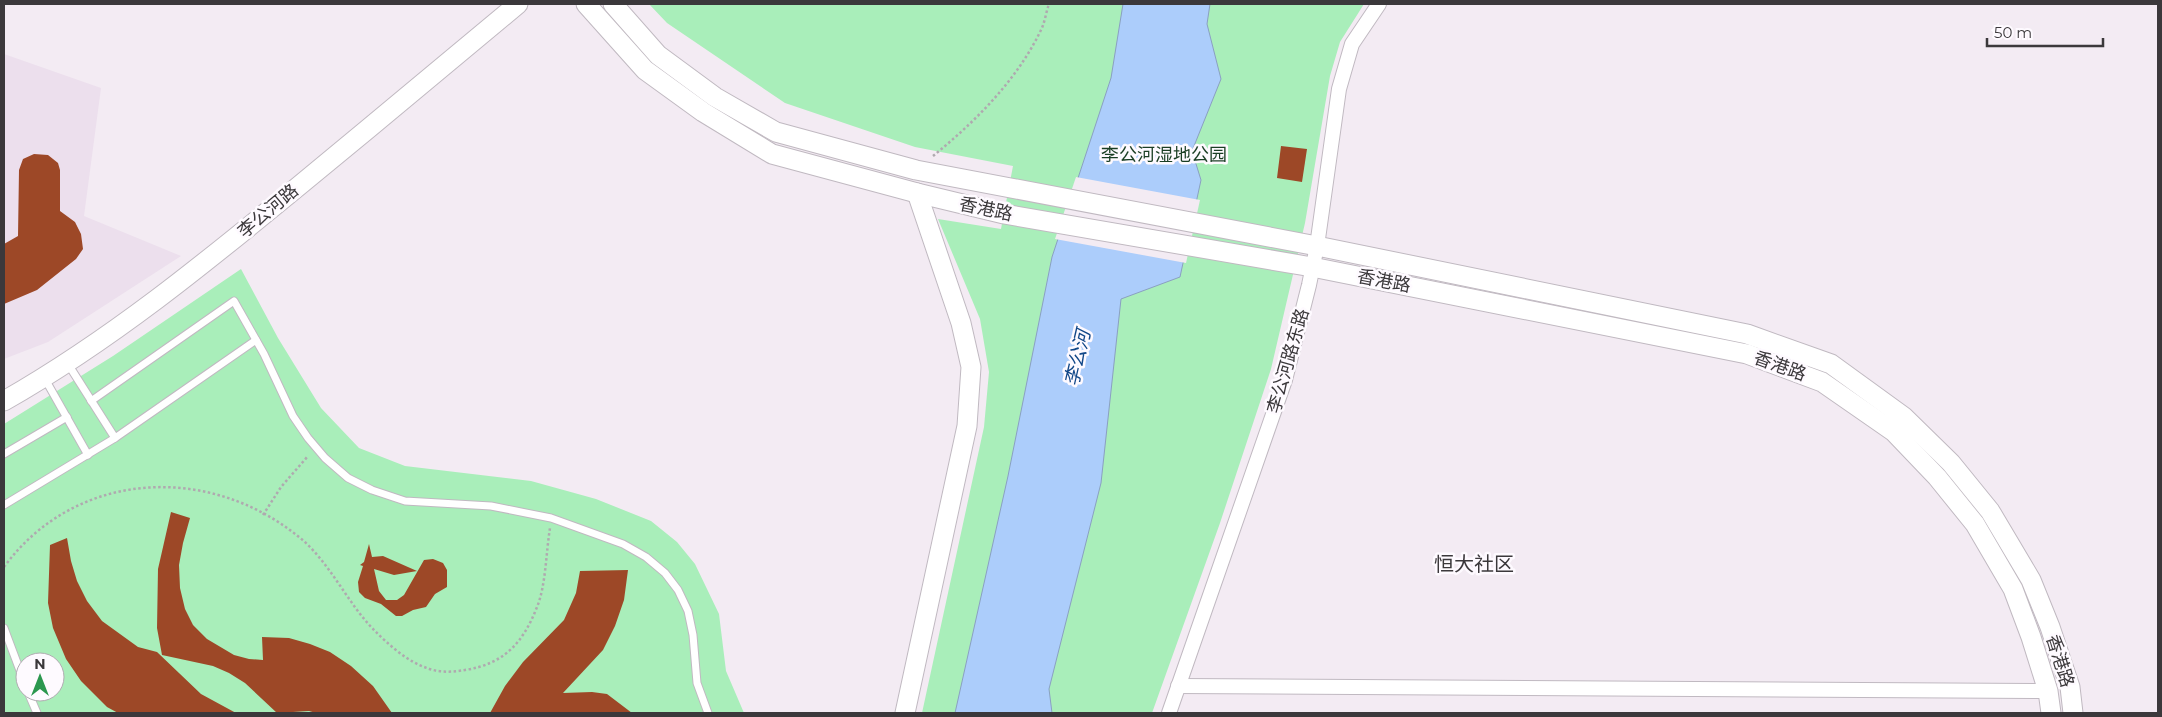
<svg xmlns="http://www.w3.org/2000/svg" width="2162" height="717" font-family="Montserrat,'Noto Sans SC',sans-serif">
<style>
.built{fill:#ecdfed}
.green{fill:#a9eeba;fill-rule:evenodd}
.water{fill:#accdfb;stroke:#8aa0c1}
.pier{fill:#f3ebf3}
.building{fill:#9d4827}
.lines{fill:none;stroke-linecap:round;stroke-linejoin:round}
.lane-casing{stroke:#c0b9c1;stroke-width:9}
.street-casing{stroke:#c0b9c1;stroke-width:16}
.secondary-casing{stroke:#c0b9c1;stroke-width:21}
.path{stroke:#afa9af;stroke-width:2.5;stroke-dasharray:2.5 2.5;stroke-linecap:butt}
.lane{stroke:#fff;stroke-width:7}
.street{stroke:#fff;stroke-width:14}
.secondary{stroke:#fff;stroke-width:19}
.labels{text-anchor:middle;stroke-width:5;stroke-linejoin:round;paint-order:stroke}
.park-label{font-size:18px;fill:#1a3e24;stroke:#fefaff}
.street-label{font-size:18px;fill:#3b383b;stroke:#fefaff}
.water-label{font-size:19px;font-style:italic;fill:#114788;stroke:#fefaff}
.quarter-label{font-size:20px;fill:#3b383b;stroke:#fefaff}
</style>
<rect width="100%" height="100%" fill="#f3ebf3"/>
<polygon class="built" points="4,54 101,88 84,216 181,256 48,342 4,359"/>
<g class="green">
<polygon points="649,4 1364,4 1340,42 1330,76 1305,223 1271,369 1220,523 1152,713 922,713 984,427 989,372 980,319 938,219 1001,229 1013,166 915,147 785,103 667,23"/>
<path d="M241 269 278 338 321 408 359 448 405 466 531 481 596 499 651 521 677 542 695 564 719 614 726 671 744 713H4V424L113 356ZM25 662H55V692H25Z"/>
</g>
<polygon class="water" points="1123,4 1210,4 1207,24 1221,79 1192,151 1201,180 1180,277 1121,299 1101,483 1049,689 1052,713 955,713 1008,476 1052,257 1111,78"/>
<polygon class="pier" points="1076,177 1200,200 1186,263 1055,239"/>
<g class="building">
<polygon points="1281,146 1307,149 1302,182 1277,178"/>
<polygon points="34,154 48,155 58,163 60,170 60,211 75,222 81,234 83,249 76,259 37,290 4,304 4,244 18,236 19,170 23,159"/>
<polygon points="171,512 190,518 183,543 179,565 180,588 185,609 193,625 207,639 234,655 249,659 263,660 262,637 289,638 310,644 330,652 351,666 373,686 392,713 316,713 309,711 277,713 245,683 229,673 213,666 162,655 157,628 158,569"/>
<polygon points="67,538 71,561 77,581 87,601 102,621 138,647 157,652 201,694 236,713 118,713 107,707 81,681 66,659 53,628 48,603 50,545"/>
<polygon points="369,544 372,557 383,556 417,571 394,575 374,569 379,591 386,600 397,600 404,595 424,560 433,559 443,563 447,570 447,587 435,594 426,607 413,610 402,616 396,616 381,604 365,598 359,592 358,582 363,566 360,565 364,562"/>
<polygon points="628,570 624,600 615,626 603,650 563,693 592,692 607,694 632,713 490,713 505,686 523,662 564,620 576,593 580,571"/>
</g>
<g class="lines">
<defs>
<g id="lane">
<polyline points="68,364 115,438"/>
<polyline points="45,379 88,455"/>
<polyline points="91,401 234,301 264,354 293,416 308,438 325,458 348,478 372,490 405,501 491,506 551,518 623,544 646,557 665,573 678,590 688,611 693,635 697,683 708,713"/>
<polyline points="4,454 67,417"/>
<polyline points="4,505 115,438 256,340"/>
<polyline points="4,628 25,684"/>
<polyline points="28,692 37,713"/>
</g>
<g id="street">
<polyline points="1178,686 2048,691"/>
<polyline points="1169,713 1285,380 1309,285 1317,246 1339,89 1352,44 1379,4"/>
</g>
<g id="secondary">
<polyline points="586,4 645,70 703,112 772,154 917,193 1004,214 1312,267 1747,354 1822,382 1894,432 1937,477 1975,524 2013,589 2031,637 2048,691 2051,713"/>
<polyline points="613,4 658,55 715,97 776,132 916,170 1317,246 1747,334 1831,364 1904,417 1951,463 1990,511 2031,580 2050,627 2070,687 2073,713"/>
<path d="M4 401C111 340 205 263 300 185 373 125 446 64 518 4"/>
<polyline points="905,713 967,426 971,367 961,323 917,193"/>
</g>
</defs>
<use href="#lane" class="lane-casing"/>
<use href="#street" class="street-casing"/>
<use href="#secondary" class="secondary-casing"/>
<g class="path">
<path d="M933 156C976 121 1017 80 1041 30 1045 22 1046 12 1049 4"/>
<polyline points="263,515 281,487 308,456"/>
<path d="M4 567C75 470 208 463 299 537 330 562 347 603 375 631 389 645 408 662 427 668 439 673 453 672 465 670 504 664 523 643 537 607 546 585 546 552 550 528"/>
</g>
<use href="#lane" class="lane"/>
<use href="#street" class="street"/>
<use href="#secondary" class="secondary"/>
</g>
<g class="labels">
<g class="park-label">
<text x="1164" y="161">李公河湿地公园</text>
</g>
<g class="street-label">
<text transform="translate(986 209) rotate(12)" y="6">香港路</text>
<text transform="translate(268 211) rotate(-40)" y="6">李公河路</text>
<text transform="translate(1384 281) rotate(11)" y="6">香港路</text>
<text transform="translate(1288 361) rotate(-74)" y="6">李公河路东路</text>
<text transform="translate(1780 366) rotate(20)" y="6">香港路</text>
<text transform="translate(2060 661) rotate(73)" y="6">香港路</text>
</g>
<g class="water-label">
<text transform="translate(1077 358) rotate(-77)" y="7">李公河</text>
</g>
<g class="quarter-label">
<text x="1474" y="571">恒大社区</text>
</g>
</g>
<rect width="2162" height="717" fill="none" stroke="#3b383b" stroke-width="10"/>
<g transform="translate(40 677)"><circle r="24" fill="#fefaff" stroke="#b0acb1"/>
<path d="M0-4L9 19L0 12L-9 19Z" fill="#2c974f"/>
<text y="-8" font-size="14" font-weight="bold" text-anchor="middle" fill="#3b383b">N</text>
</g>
<path d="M1987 38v8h116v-8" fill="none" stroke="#3b383b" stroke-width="2.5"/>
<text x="1994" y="38" font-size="15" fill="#3b383b" stroke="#fefaff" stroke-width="4" paint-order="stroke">50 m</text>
</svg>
